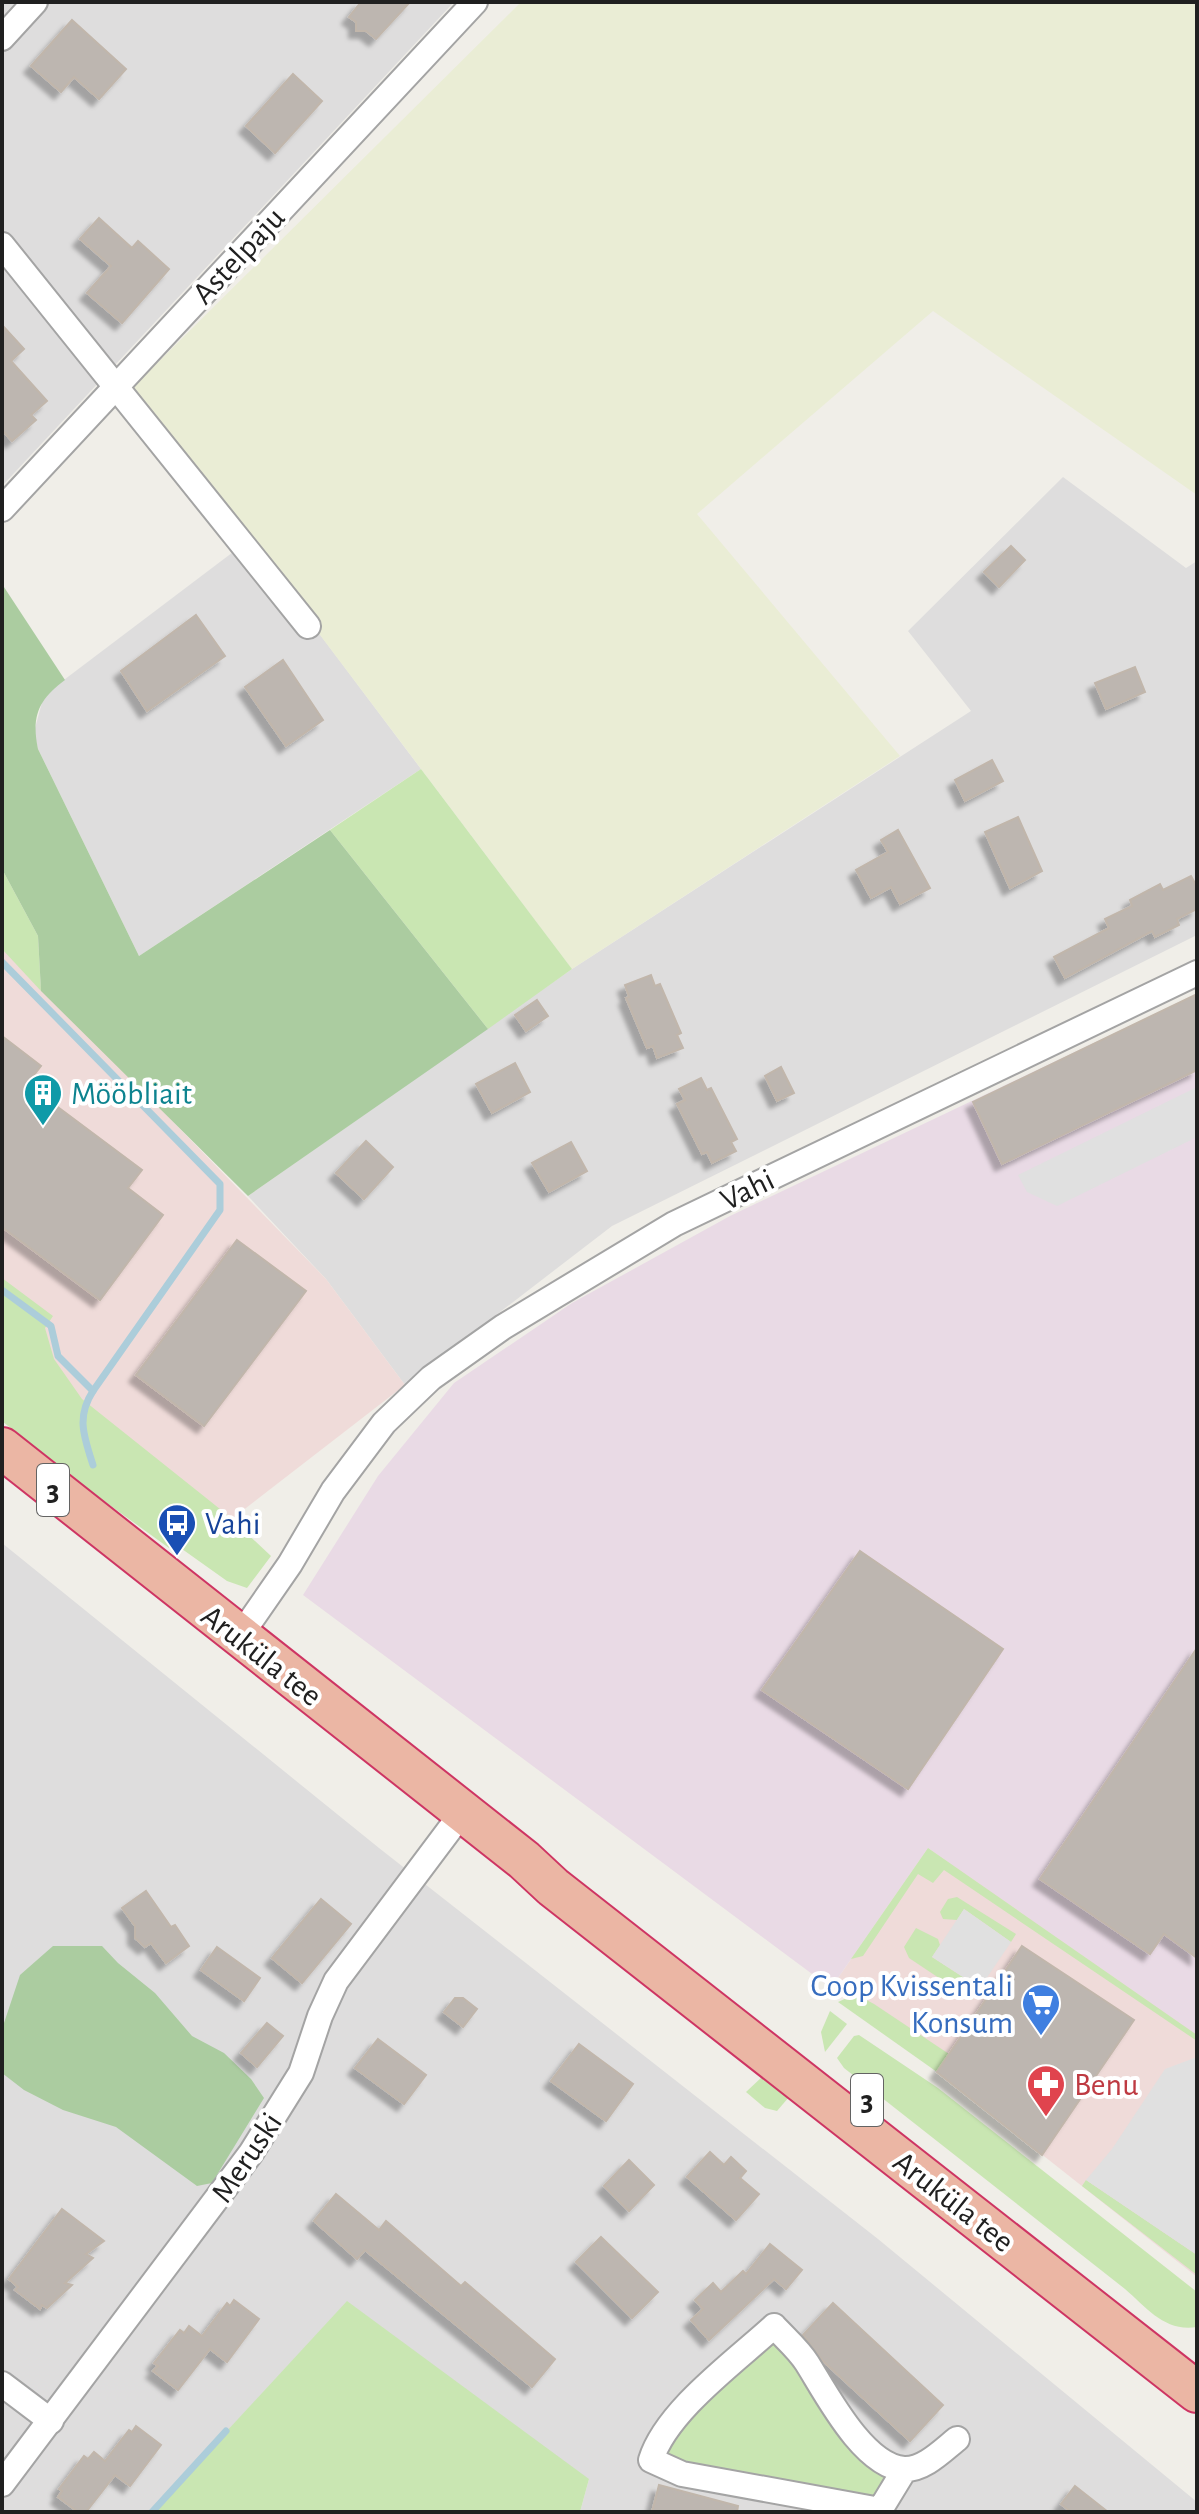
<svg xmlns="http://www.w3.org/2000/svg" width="1199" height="2514" font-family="'Alegreya Sans',sans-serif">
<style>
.residential{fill:#dedddd}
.commercial{fill:#efdbd9}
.industrial{fill:#e9dae5}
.farmland{fill:#eaedd5}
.grass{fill:#c9e6b2}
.forest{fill:#abcca0}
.parking{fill:#e0e0e0}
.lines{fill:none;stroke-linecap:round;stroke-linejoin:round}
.stream{stroke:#accdda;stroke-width:7}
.building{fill:#bdb6b0;stroke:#c1b6ab;stroke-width:2;filter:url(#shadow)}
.minor-casing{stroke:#a4a4a4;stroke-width:28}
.trunk-casing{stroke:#ce3563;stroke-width:44}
.minor{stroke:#fff;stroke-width:24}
.trunk{stroke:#ebb6a4;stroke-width:40}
.labels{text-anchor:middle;stroke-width:8;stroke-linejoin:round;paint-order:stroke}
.shield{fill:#fff;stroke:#636363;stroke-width:2}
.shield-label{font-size:30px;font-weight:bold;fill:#202020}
.street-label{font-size:32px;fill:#202020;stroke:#fff}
.culture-label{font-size:32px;fill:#0d838f;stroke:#fff;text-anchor:start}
.transit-label{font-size:32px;fill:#164399;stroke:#fff;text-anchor:start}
.shop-label{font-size:32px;fill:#366cbe;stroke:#fff;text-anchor:end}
.health-label{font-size:32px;fill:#be3a42;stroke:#fff;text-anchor:start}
</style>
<defs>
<filter id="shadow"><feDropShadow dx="-7" dy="7" stdDeviation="2" flood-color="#0004"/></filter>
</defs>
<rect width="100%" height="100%" fill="#f0eee8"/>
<g class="residential">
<polygon points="2,2 454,2 2,486"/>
<polygon points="1063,477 1186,568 1197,561 1197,935 612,1226 405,1385 326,1279 248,1196 572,969 971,711 908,631"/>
<polygon points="249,540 421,769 139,956 38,749 34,732 44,695"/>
<polygon points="2,1543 379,1848 878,2239 1197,2502 1197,2512 580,2512 589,2479 155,2512 2,2512"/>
</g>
<g class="commercial">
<polygon points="2,946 326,1279 405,1385 224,1525 2,1337"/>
<polygon points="928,1848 1197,2024 1197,2277 831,1988"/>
</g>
<polygon class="industrial" points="1197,994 1197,2035 928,1848 831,1988 303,1595 378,1476 454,1383 572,1303 730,1216"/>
<polygon class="farmland" points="521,2 1197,2 1197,495 933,311 697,514 900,756 572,969 133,387"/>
<g class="grass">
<polygon points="421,769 572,969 488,1029 330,830"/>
<polygon points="2,869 38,936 41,991 2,949"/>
<polygon points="2,1278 53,1316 45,1328 54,1359 82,1399 225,1513 271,1556 247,1588 227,1581 175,1544 169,1548 64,1472 2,1421"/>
<polygon points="928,1848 1197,2035 1197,2041 944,1870 933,1883 918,1874 863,1956 851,1959"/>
<polygon points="957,1897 1016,1934 1011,1942 964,1909 957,1920 943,1919 940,1912 948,1899"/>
<polygon points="916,1928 938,1939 940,1945 932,1957 980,1988 972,2000 909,1958 904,1947"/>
<polygon points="849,1997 861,1997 874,2004 949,2054 937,2072 838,2002"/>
<polygon points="830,2011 847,2024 825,2052 821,2032"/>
<path d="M859 2035 938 2088 1197 2292V2327C1165 2332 1148 2309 1125 2289L844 2068 837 2058 854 2036Z"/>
<polygon points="763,2076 795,2090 777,2111 765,2108 746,2092"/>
<polygon points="1086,2180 1197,2255 1197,2275 1082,2186"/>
<polygon points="347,2301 589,2479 580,2512 152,2512"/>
<polygon points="772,2342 806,2371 889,2470 896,2501 667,2465 666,2449 678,2431"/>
</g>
<g class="forest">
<path d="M2 584 65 680C39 699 31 716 38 749L139 956 330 830 488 1029 248 1196 41 991 38 936 2 869Z"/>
<polygon points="53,1946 102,1946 118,1963 155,1993 192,2036 224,2053 251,2079 264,2098 212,2183 197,2186 116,2127 63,2110 24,2090 2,2073 2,2029 20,1975"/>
</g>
<g class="parking">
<polygon points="1197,1087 1197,1137 1057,1206 1027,1192 1018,1175"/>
<polygon points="964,1909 1011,1942 980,1988 932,1957"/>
<polygon points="1197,2057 1197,2255 1086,2180 1112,2149 1165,2069"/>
</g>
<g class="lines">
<g class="stream">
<path d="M2 962 220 1184V1210L93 1391C76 1417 84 1437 93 1465"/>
<polyline points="2,1290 51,1326 58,1356 93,1391"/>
<polyline points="152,2512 226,2431"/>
</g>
</g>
<g class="building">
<polygon points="361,2 410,2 376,39 366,31 356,31 356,22 349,17"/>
<polygon points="72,20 126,69 99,99 74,77 61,92 31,66"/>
<polygon points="293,74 322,101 275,153 246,126"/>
<polygon points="99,218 132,248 138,241 169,269 122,323 87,293 111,266 80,239"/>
<polygon points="2,325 24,349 11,361 47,401 31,415 36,420 12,441 2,430"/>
<polygon points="1011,546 1025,560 999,587 984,572"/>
<polygon points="196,615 225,656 147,711 121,671"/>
<polygon points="283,660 323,720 286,746 245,687"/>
<polygon points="1135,667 1145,692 1106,709 1095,683"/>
<polygon points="992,760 1003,781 965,801 955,780"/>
<polygon points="1018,817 1042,871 1010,888 985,832"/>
<polygon points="898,830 930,888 900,904 891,887 871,898 856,870 888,852 881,840"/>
<polygon points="1191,876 1197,887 1197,909 1177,919 1179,925 1155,937 1152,931 1065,978 1054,957 1109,928 1105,919 1132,906 1130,900 1160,884 1163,890"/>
<polygon points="651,975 655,986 660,984 681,1033 677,1035 683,1048 657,1058 653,1046 647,1048 626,998 629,997 625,985"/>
<polygon points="1197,994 1197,1070 1002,1164 973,1102"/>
<polygon points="537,1000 548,1016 526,1031 515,1015"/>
<polygon points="2,1036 41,1066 27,1084 142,1170 128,1188 163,1215 100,1300 2,1227"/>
<polygon points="515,1063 530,1092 492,1113 476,1084"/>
<polygon points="781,1067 794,1093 777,1101 765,1076"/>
<polygon points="701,1078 707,1090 711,1088 737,1139 731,1142 736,1151 712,1163 707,1152 702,1154 677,1104 685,1100 679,1089"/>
<polygon points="366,1141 393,1167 364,1199 336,1173"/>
<polygon points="571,1142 587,1171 549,1192 532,1163"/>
<polygon points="237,1240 306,1291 204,1426 136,1375"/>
<polygon points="860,1551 1003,1649 908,1789 762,1690"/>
<polygon points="1197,1648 1197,1958 1164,1934 1150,1954 1040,1879"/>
<polygon points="146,1891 171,1927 175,1925 189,1946 166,1963 151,1943 145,1947 135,1938 135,1926 122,1908"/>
<polygon points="321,1899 351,1924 302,1983 272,1958"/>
<polygon points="1022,1946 1134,2020 1042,2155 937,2072"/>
<polygon points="217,1947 260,1978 244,2001 201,1970"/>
<polygon points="455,1998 463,1998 477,2009 463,2027 444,2012"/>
<polygon points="267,2023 283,2036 257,2067 241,2053"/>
<polygon points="378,2039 426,2075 404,2104 355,2068"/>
<polygon points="579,2044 633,2084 606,2121 551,2081"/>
<polygon points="710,2152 724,2165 731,2157 746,2171 740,2178 759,2194 736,2220 687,2177"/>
<polygon points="629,2160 654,2185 629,2211 604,2186"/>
<polygon points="336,2194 379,2230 386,2221 461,2286 465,2282 555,2359 532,2387 365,2250 357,2259 314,2221"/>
<polygon points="62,2209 104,2241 86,2254 93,2258 65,2283 72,2285 47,2308 42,2305 40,2309 15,2290 18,2287 9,2279"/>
<polygon points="601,2237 658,2292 632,2318 576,2262"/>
<polygon points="770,2244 802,2270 786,2289 774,2279 709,2340 691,2320 703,2309 695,2300 713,2283 721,2292 743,2271 746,2274"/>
<polygon points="234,2300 259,2319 227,2362 210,2349 178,2390 153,2371 158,2366 154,2363 180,2330 184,2333 189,2326 202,2336 227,2303 230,2306"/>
<polygon points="833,2303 943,2405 910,2441 823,2361 803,2335"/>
<polygon points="136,2426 161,2445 130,2486 115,2475 86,2512 78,2512 58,2497 62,2491 59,2489 84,2456 88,2459 94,2452 105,2461 129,2430 132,2432"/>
<polygon points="659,2485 738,2506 737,2512 652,2512"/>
<polygon points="1075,2486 1108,2512 1071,2512 1061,2504"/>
</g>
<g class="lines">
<defs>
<g id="minor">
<polyline points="2,38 35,2"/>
<polyline points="2,245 308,626"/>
<polyline points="2,509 475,2"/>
<polyline points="240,1636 290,1564 333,1491 384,1423 431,1378 503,1327 674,1224 1197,973"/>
<polyline points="2,2384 51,2421"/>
<path d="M905 2469 880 2510 682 2474 651 2460C666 2411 736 2361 774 2326 785 2338 799 2350 807 2363 826 2393 863 2466 904 2469 924 2470 943 2450 957 2439"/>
<polyline points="2,2484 251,2153 301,2073 320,2016 336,1981 462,1813"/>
</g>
<polyline id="trunk" points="2,1448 524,1860 553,1887 1197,2392"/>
</defs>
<use href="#minor" class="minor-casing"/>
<use href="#trunk" class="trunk-casing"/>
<use href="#minor" class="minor"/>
<use href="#trunk" class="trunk"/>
</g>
<defs>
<symbol id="building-pin" viewBox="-11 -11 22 30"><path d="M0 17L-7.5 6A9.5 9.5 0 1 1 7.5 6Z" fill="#0f9aa8" stroke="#fff"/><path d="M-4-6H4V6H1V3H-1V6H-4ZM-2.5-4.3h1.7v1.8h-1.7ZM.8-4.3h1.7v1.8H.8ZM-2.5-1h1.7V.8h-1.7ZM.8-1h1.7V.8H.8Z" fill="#fff"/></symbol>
<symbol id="bus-pin" viewBox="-11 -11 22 30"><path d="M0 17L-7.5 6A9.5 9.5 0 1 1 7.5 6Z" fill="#1a4fb4" stroke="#fff"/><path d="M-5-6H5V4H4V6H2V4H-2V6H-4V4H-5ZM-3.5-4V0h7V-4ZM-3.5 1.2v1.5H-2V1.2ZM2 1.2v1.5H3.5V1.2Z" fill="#fff"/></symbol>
<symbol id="supermarket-pin" viewBox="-11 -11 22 30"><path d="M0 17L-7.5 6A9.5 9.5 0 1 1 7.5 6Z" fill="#3f7fe0" stroke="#fff"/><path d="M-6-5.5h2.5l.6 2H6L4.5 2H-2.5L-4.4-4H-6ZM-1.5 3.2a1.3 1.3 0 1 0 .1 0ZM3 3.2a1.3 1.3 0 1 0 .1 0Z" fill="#fff"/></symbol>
<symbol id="pharmacy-pin" viewBox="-11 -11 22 30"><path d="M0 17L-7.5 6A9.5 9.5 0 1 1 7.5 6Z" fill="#e0444e" stroke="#fff"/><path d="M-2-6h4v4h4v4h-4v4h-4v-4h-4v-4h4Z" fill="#fff"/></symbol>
</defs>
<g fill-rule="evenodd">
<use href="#building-pin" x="21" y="1071" width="44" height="60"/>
<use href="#bus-pin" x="155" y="1501" width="44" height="60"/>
<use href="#supermarket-pin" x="1019" y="1981" width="44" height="60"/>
<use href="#pharmacy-pin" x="1024" y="2062" width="44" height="60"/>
</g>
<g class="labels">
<g class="shield">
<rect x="37" y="1464" width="32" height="52" rx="6"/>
<rect x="851" y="2074" width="32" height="52" rx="6"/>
</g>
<g class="shield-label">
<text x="53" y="1500">3</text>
<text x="867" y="2110">3</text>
</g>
<g class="street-label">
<text transform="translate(238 255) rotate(-47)" y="11">Astelpaju</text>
<text transform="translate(747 1189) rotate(-26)" y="11">Vahi</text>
<text transform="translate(262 1655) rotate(38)" y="11">Aruküla tee</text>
<text transform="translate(246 2157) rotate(-56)" y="11">Meruski</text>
<text transform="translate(954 2201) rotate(38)" y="11">Aruküla tee</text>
</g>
<g class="culture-label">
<text x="71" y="1104">Mööbliait</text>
</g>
<g class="transit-label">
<text x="205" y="1534">Vahi</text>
</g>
<g class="shop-label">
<text x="1013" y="1996">Coop Kvissentali<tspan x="1013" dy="37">Konsum</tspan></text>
</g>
<g class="health-label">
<text x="1074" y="2095">Benu</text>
</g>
</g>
<rect width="1199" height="2514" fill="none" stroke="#202020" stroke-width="8"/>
</svg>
